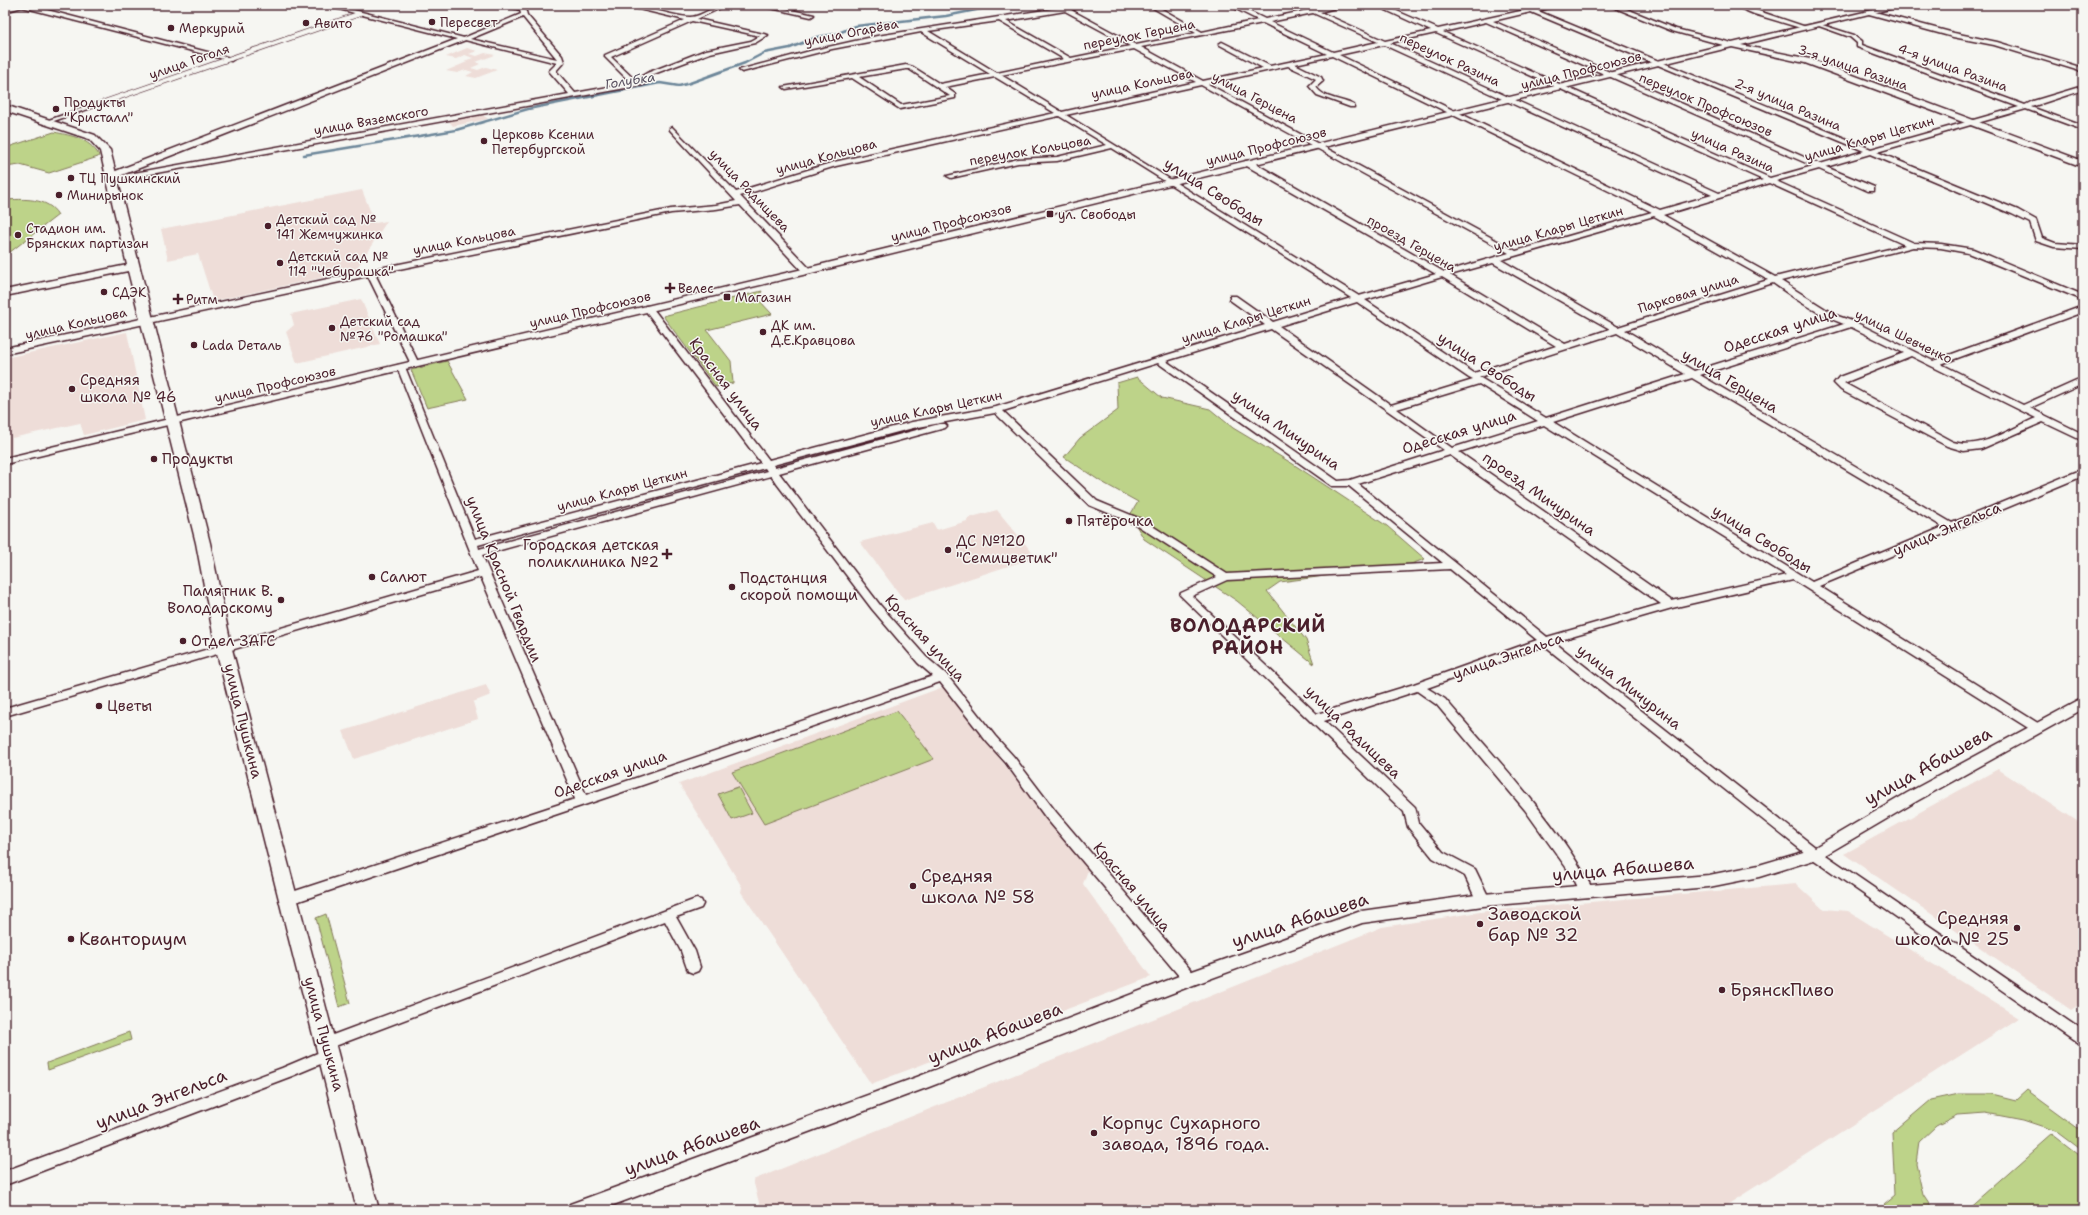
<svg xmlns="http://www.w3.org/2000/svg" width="2088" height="1215" font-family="'Shantell Sans',sans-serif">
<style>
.built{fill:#eeddd8}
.green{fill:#bdd389;stroke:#84795a}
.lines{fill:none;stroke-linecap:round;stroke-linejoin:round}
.stream{stroke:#6c8699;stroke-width:2.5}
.pedestrian-casing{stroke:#4a1f2b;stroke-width:6}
.minor-casing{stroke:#4a1f2b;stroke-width:3}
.tertiary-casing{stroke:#4a1f2b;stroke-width:3}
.secondary-casing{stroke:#4a1f2b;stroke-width:3}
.pedestrian{stroke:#f6f6f2;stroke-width:4.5}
.minor{fill:#f6f6f2;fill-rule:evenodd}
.tertiary{fill:#f6f6f2;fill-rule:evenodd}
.secondary{fill:#f6f6f2;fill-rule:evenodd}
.poi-dot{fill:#4a1f2b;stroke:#f6f6f2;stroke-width:1.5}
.labels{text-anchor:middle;stroke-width:3;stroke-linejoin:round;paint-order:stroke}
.far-poi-label{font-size:13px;fill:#4a1f2b;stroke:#f6f6f2;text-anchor:start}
.far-street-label{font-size:13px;fill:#4a1f2b;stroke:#f6f6f2}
.far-water-label{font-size:13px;font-style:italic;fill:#5b5362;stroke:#f6f6f2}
.street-label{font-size:15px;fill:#4a1f2b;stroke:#f6f6f2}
.poi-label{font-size:15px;fill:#4a1f2b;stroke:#f6f6f2;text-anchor:start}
.near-street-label{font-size:18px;fill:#4a1f2b;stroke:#f6f6f2}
.near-poi-label{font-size:18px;fill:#4a1f2b;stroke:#f6f6f2;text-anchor:start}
.district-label{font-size:19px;font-weight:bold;letter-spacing:1px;fill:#4a1f2b;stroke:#f6f6f2}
</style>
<rect width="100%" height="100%" fill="#f6f6f2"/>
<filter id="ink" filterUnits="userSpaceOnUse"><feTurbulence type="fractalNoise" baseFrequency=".025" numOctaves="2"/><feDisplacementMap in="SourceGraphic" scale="8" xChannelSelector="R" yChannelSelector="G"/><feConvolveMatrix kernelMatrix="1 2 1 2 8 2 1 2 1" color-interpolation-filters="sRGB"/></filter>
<g filter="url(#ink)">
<g class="built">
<polygon points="467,48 477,51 469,54 477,56 485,53 495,55 476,62 480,64 471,68 478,70 486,67 497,70 476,78 466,76 473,72 466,70 457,73 446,71 467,62 464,61 473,58 465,55 456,59 446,57"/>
<polygon points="483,115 488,119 453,126 449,121"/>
<polygon points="362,190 375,223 387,221 357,268 348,272 213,301 198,254 168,260 161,229"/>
<polygon points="361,299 380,344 297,363 286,332 294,325 291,314"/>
<polygon points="127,332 145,420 84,435 80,423 12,438 12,455 5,456 5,358"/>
<polygon points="997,510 1036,557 904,600 860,542 933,523 937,530 967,521 968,518"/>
<polygon points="486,685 491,695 473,702 478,719 354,759 343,731"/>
<polygon points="943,687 1088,870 1083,884 1151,977 871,1084 741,892 742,887 679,784"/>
<polygon points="1998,769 2083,825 2083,1002 2071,1010 1844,854"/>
<polygon points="1796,884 1823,909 1848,911 2019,1018 1719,1210 761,1210 753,1180 1382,927 1487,911"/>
</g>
<g class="green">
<path d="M54 132C73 136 88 138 99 155L98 157 49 173 20 165 5 167V148Z"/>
<path d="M5 200C23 199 48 197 58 215L5 256Z"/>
<polygon points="762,291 758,299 772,314 707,330 731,361 733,383 716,387 663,316"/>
<polygon points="447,361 468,399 427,408 411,370"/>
<polygon points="1137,377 1162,398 1210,409 1233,428 1293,464 1387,526 1425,559 1408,565 1280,582 1267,591 1306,640 1314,664 1237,601 1144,539 1130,515 1138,502 1100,481 1064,457 1080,438 1118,410 1117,383"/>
<polygon points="897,711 934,759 764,824 732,772"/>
<polygon points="738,787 752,813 732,820 718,794"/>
<polygon points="326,914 350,1003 339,1007 316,918"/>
<polygon points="129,1032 131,1040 48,1070 47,1063"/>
<polygon points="2027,1090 2083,1131 2083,1150 2059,1132 2023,1120 1986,1113 1957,1115 1936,1126 1919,1142 1916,1164 1923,1195 1933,1210 1893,1210 1884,1203 1895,1194 1892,1133 1931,1100 1959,1094 1992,1094 2016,1100"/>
<polygon points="2052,1134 2083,1158 2083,1210 1966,1210"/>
</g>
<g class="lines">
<polyline class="stream" points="304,155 456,130 528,109 660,83 679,86 690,83 745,63 764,53 790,48 817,37 836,34 856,26 946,16 1001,5"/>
<defs>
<polyline id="pedestrian" points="99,104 359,14"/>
<g id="minor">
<polygon points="16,5 28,5 234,59 231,61 22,7 5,12 5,8"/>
<path d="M511 5 525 8 527 15 562 56 564 62 556 71 575 93 631 83 605 57V55L685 20 622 5C645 5 666 15 689 17 700 18 713 5 727 5L697 19 768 35 755 43 710 53 651 75 648 77 647 83 642 85 112 181 108 179 112 177 569 94 549 71 557 63 461 39 521 14 520 10 511 7ZM523 17 557 59 470 39ZM692 21 760 36 751 41 706 50 647 73 642 76V81L637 82 611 57Z"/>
<polygon points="757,5 769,5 814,15 811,17"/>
<path d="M1077 5H1088L1071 10 1136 45 1196 33 1148 5H1155L1202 32 1258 20 1228 5H1236L1265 19 1308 10 1298 5C1305 5 1308 8 1314 9 1321 10 1338 5 1347 5L1320 12 1385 41 1431 31 1375 5H1383L1438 29 1525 10 1515 5C1522 5 1528 9 1534 8 1543 7 1551 5 1560 5L1538 11 1871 149 2019 107 1857 47V43L1850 37 1819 26V24L1854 35 1862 41V45L2025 105 2033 101 2083 86V90L2031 107 2083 126V130L2026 109 1877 152 2018 210 2036 220 2042 238 2055 243 2083 245V249L2054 247 2036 241 2030 223 2012 214 1870 154 1826 167 1874 187V191H1868L1819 169 1776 181 1914 243 1941 244 1973 249 2083 295V300L1968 253 1941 248 1913 247 1781 281 1835 315 1855 322 1933 361 2083 306V312L1941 364 2023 405 2083 378V384L2030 408 2083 434V441L2043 422 1981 449 1964 451 1947 446 1841 390 1834 383 1839 377 1904 353 1851 327 1700 375 1952 523 2083 469V476L1819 586 2041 725 2043 728 2041 731H2033L1793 580 1672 608 1554 642 1820 851 2083 1031V1045L2078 1043 1810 857 1544 646 1427 688 1445 699C1495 758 1559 823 1594 892L1592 896 1587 897 1582 896 1573 877 1525 810 1437 705 1417 691 1324 721 1415 807 1419 823 1443 852 1475 869 1490 900 1488 904 1483 905 1478 904 1465 876 1433 858 1408 827 1404 812 1180 595 1181 593 1217 577 1135 524 1089 505 995 413 913 428 773 465 775 468 939 424H945L947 426 945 428 779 473 880 605 926 657 946 674 995 736 1014 757 1056 812 1195 975 1197 979 1195 983 1190 985 1185 983 1046 818 1006 763 987 742 940 682 608 797 293 903 288 904 283 903 281 899 283 895 575 799 481 577 5 716V708L478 571 397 367 398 365H404L405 367 475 539 761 463 645 310V306H651L769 460 912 422 996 407 1265 325 1230 300V296H1236L1273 322 1351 298 1112 148 1057 161 1018 163 951 178 947 176 1018 159 1057 157 1107 145 1059 116 836 166 740 196 810 269V273H804L740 205 716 209 671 213 375 274 419 364 415 367 411 364 368 276 5 354V348L370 270 671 209 716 205 736 201 670 130V128L672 127 736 192 834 162 1055 113 995 77 945 87 955 94V98L900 109 852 78 786 89 783 87 906 65 913 67 940 84 990 74 921 32 832 49 742 72 739 70 810 51 877 36ZM1065 11 1130 46 1071 58 1006 21ZM1531 12 1864 151 1820 164 1493 21ZM1313 13 1378 42 1333 52 1270 22ZM999 21 1064 59 997 73 928 31ZM1486 22 1813 166 1770 178 1443 32ZM1263 23 1327 54 1270 66 1222 42 1219 44 1220 45 1263 68 1203 81 1141 47ZM1436 33 1763 180 1719 193 1390 43ZM1384 45 1712 195 1660 210 1339 55ZM1134 49 1196 82 1062 112 1001 75ZM1332 56 1652 212 1516 251 1208 84 1288 66 1316 79 1309 86 1317 95 1350 107H1354V105C1342 99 1324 99 1316 87L1323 81 1321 77 1295 64ZM906 69H909L950 96 901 105 859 77ZM1201 85 1509 253 1444 272 1251 161H1245V165L1436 274 1359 296 1066 115ZM1769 183 1905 245 1775 277 1663 215ZM1654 216 1768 280 1618 327 1501 260ZM1493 263 1610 329 1565 344 1450 275ZM1442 277 1556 346 1474 373 1365 300ZM1773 283C1796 299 1818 315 1844 324L1694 371 1625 330ZM1357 302 1469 378 1473 380 1391 405 1279 326ZM1271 329 1444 450 1350 480 1338 481 1166 361ZM1617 333 1685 374 1546 418 1479 377ZM1911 356 2036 418C2010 429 1981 450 1953 442L1844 383ZM1158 363 1332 486H1349L1443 563 1227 574 1143 520 1097 501 1003 411ZM1692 378 1943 527 1812 582 1553 422ZM1479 384 1538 421 1452 448 1397 409ZM1544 425 1786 575 1672 601 1459 452ZM1450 455 1661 604 1547 637 1358 484ZM765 468 767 471 479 549 478 545ZM771 476 872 609 918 663 933 676 586 795 482 555ZM1450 569 1537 640 1414 684 1317 714 1192 596 1227 580Z"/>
<polygon points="1733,5 1741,5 1809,28 1804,29 1754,14"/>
<polygon points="2076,5 2083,5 2083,8 2077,6"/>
<polygon points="1871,11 1954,33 1997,42 2083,68 2083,72 1994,45 1953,37 1869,14 1868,13"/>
<polygon points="97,103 102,104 51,122 46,121"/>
<polygon points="173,418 178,421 176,423 5,464 5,458"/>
<polygon points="696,899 701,900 703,904 701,908 676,917 695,951 700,967 698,971 693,973 688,971 681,951 665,921 330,1048 335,1050 337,1054 335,1058 292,1076 5,1185 5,1171 282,1068 327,1049 322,1047 320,1043 322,1039"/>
</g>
<g id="tertiary">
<polygon points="323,5 334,5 468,39 114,178 108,178 108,174 457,39"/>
<polygon points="1608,5 1617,5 1676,29 1732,43 1894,5 1906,5 1741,45 1810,59 2083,161 2083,167 1805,63 1732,47 807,274 173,424 167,421 173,418 807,268 1723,45 1672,31"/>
<polygon points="2083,698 2083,709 1917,801 1820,858 1759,877 1709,887 1483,906 1362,923 1196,984 929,1087 600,1210 567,1210 570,1204 917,1077 1184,974 1361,911 1483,894 1709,875 1759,865 1810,850 1907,793"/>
</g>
<polygon id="secondary" points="5,105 95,135 110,150 210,543 232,649 379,1210 357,1210 216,649 196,543 128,271 5,296 5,290 127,265 100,151 89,139 5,111"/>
</defs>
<use href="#pedestrian" class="pedestrian-casing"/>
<use href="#minor" class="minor-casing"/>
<use href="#tertiary" class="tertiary-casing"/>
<use href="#secondary" class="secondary-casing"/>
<use href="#pedestrian" class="pedestrian"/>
<use href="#minor" class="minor"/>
<use href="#tertiary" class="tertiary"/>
<use href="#secondary" class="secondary"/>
</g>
</g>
<g class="poi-dot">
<circle cx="432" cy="22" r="4"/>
<circle cx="306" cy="23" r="4"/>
<circle cx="171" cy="28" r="4"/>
<circle cx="56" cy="109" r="4"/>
<circle cx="484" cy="141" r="4"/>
<circle cx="71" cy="178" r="4"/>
<circle cx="59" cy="195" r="4"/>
<rect x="1046" y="210" width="8" height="8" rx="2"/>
<circle cx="268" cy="226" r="4"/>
<circle cx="18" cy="235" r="4"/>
<circle cx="280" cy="263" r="4"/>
<path d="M668 282h4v4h4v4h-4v4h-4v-4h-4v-4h4z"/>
<circle cx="104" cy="292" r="4"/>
<rect x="723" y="293" width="8" height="8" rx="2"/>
<path d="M176 293h4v4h4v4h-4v4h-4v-4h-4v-4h4z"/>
<circle cx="332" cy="328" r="4"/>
<circle cx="763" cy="332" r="4"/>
<circle cx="194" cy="345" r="4"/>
<circle cx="72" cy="389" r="4"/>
<circle cx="154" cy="459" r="4"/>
<circle cx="1069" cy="521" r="4"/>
<circle cx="948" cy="550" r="4"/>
<path d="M665 548h4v4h4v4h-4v4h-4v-4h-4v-4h4z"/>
<circle cx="372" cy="577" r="4"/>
<circle cx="732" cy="587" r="4"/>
<circle cx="281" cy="600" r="4"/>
<circle cx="183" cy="641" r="4"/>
<circle cx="99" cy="706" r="4"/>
<circle cx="913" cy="886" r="4"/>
<circle cx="1480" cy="924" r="4"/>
<circle cx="2017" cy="928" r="4"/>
<circle cx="71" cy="939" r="4"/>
<circle cx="1722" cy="990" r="4"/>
<circle cx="1094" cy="1133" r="4"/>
</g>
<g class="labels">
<g class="far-poi-label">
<text x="440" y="27">Пересвет</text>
<text x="314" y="28">Авито</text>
<text x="179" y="33">Меркурий</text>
<text x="64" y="107">Продукты<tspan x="64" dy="15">"Кристалл"</tspan></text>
<text x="492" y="139">Церковь Ксении<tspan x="492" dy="15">Петербургской</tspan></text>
<text x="79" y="183">ТЦ Пушкинский</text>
<text x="67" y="200">Минирынок</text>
<text x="1058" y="219">ул. Свободы</text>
<text x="276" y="224">Детский сад №<tspan x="276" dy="15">141 Жемчужинка</tspan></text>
<text x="26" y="233">Стадион им.<tspan x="26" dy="15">Брянских партизан</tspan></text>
<text x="288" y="261">Детский сад №<tspan x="288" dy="15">114 "Чебурашка"</tspan></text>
<text x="678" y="293">Велес</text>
<text x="112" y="297">СДЭК</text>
<text x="735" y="302">Магазин</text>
<text x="186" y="304">Ритм</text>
<text x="340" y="326">Детский сад<tspan x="340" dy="15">№76 "Ромашка"</tspan></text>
<text x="771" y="330">ДК им.<tspan x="771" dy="15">Д.Е.Кравцова</tspan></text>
<text x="202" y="350">Lada Dеталь</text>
</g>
<g class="far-street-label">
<text transform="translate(851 32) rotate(-11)" y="5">улица Огарёва</text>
<text transform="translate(1139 34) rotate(-11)" y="5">переулок Герцена</text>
<text transform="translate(1450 59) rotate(25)" y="5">переулок Разина</text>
<text transform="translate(189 61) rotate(-19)" y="5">улица Гоголя</text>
<text transform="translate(1853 67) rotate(19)" y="5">3-я улица Разина</text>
<text transform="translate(1953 67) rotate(20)" y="5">4-я улица Разина</text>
<text transform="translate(1581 70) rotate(-14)" y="5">улица Профсоюзов</text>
<text transform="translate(1142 83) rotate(-12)" y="5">улица Кольцова</text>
<text transform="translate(1255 97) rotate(28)" y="5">улица Герцена</text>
<text transform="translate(1706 104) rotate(23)" y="5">переулок Профсоюзов</text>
<text transform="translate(1788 104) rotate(23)" y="5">2-я улица Разина</text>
<text transform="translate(371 120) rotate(-10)" y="5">улица Вяземского</text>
<text transform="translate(1869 138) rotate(-16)" y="5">улица Клары Цеткин</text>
<text transform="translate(1266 146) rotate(-14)" y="5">улица Профсоюзов</text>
<text transform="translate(1030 150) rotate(-10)" y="5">переулок Кольцова</text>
<text transform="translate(1733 150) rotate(24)" y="5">улица Разина</text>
<text transform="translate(826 156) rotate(-15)" y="5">улица Кольцова</text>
<text transform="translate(750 190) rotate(46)" y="5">улица Радищева</text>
<text transform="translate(951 222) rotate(-14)" y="5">улица Профсоюзов</text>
<text transform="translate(1558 228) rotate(-16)" y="5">улица Клары Цеткин</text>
<text transform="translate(464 240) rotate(-11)" y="5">улица Кольцова</text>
<text transform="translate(1412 243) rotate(30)" y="5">проезд Герцена</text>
<text transform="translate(1688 293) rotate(-17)" y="5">Парковая улица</text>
<text transform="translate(590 309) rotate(-13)" y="5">улица Профсоюзов</text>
<text transform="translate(1246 319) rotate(-17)" y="5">улица Клары Цеткин</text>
<text transform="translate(76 323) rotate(-13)" y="5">улица Кольцова</text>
<text transform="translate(1904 336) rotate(26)" y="5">улица Шевченко</text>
<text transform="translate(275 384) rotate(-13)" y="5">улица Профсоюзов</text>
<text transform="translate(936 408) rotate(-12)" y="5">улица Клары Цеткин</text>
<text transform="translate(622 489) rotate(-15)" y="5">улица Клары Цеткин</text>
</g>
<g class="far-water-label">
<text transform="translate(630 80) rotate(-9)" y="5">Голубка</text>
</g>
<g class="street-label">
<text transform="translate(1214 192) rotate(32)" y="5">улица Свободы</text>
<text transform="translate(1780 330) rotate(-18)" y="5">Одесская улица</text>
<text transform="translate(1487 367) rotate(33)" y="5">улица Свободы</text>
<text transform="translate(1730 381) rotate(31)" y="5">улица Герцена</text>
<text transform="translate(726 384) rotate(53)" y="5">Красная улица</text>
<text transform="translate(1286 430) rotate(35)" y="5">улица Мичурина</text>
<text transform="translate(1459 432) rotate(-17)" y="5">Одесская улица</text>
<text transform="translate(1539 494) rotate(35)" y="5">проезд Мичурина</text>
<text transform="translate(1947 529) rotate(-23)" y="5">улица Энгельса</text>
<text transform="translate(1762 539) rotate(32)" y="5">улица Свободы</text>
<text transform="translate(504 579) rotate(68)" y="5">улица Красной Гвардии</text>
<text transform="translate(925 638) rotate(48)" y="5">Красная улица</text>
<text transform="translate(1508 656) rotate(-19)" y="5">улица Энгельса</text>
<text transform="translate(1629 687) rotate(38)" y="5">улица Мичурина</text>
<text transform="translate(243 721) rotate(76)" y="5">улица Пушкина</text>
<text transform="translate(1353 732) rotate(44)" y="5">улица Радищева</text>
<text transform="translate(610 774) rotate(-19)" y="5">Одесская улица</text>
<text transform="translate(1132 887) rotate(50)" y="5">Красная улица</text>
<text transform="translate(324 1034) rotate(75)" y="5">улица Пушкина</text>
</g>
<g class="poi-label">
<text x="80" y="385">Средняя<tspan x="80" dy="17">школа № 46</tspan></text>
<text x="162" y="464">Продукты</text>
<text x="1077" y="526">Пятёрочка</text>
<text x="956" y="546">ДС №120<tspan x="956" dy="17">"Семицветик"</tspan></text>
<text x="659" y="550" text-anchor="end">Городская детская<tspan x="659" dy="17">поликлиника №2</tspan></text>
<text x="380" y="582">Салют</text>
<text x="740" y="583">Подстанция<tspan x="740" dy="17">скорой помощи</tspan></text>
<text x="273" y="596" text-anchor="end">Памятник В.<tspan x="273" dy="17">Володарскому</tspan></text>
<text x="191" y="646">Отдел ЗАГС</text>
<text x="107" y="711">Цветы</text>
</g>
<g class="near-street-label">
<text transform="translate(1928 766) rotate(-29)" y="6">улица Абашева</text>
<text transform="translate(1623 869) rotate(-5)" y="6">улица Абашева</text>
<text transform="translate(1300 920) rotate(-18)" y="6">улица Абашева</text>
<text transform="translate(995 1033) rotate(-21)" y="6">улица Абашева</text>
<text transform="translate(161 1099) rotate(-21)" y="6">улица Энгельса</text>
<text transform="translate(692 1146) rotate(-20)" y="6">улица Абашева</text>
</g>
<g class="near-poi-label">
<text x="921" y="882">Средняя<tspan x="921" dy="21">школа № 58</tspan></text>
<text x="1488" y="920">Заводской<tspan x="1488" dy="21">бар № 32</tspan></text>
<text x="2009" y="924" text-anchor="end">Средняя<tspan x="2009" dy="21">школа № 25</tspan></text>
<text x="79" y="945">Кванториум</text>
<text x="1730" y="996">БрянскПиво</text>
<text x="1102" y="1129">Корпус Сухарного<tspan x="1102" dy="21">завода, 1896 года.</tspan></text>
</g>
<g class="district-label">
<text x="1248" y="632">ВОЛОДАРСКИЙ<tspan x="1248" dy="22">РАЙОН</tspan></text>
</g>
</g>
<rect width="2088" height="1215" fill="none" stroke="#f6f6f2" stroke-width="20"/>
<rect x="10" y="10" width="2068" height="1195" fill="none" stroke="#4a1f2b" stroke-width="1.5" filter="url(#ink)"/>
</svg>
